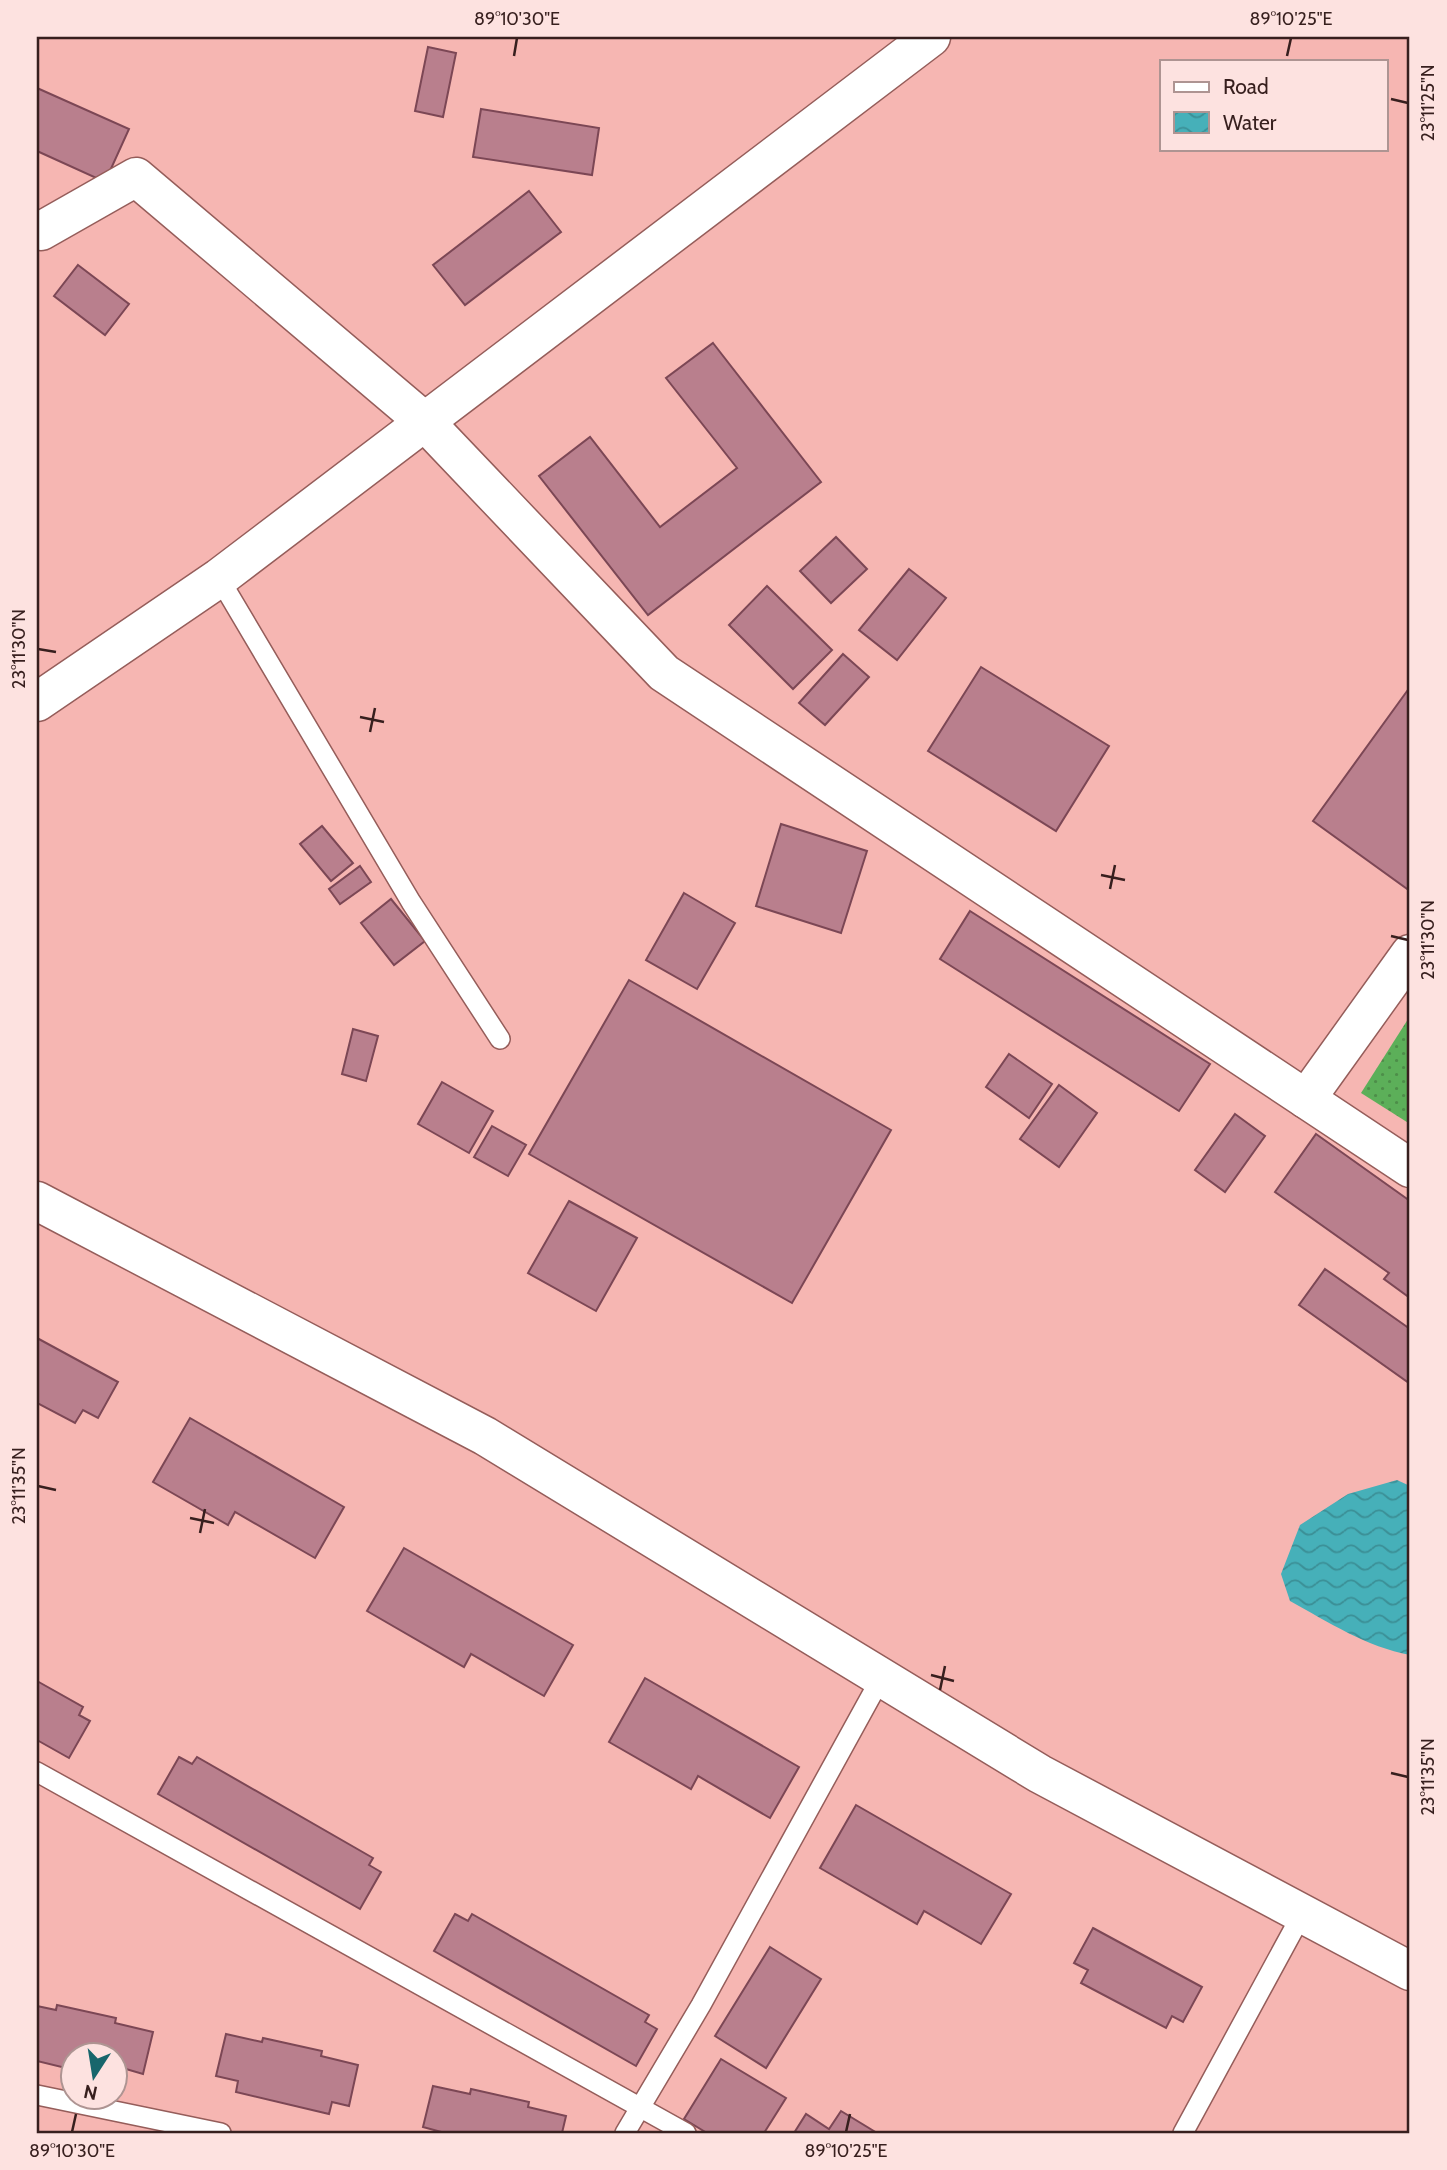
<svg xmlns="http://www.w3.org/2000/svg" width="1447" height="2170" font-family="Cabin,sans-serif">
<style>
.garden{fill:url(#garden-dots)}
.water{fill:url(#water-waves)}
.building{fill:#b97f8d;stroke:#7c4755;stroke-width:2}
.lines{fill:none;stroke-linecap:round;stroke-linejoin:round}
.lane-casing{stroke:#955d5a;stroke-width:22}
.street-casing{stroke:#955d5a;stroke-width:41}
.lane{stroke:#fff;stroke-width:19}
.street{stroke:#fff;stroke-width:38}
.ticks{fill:none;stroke:#371f1e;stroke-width:2.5}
.neatline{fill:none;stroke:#371f1e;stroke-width:2.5}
.ticks-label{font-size:18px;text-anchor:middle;fill:#371f1e}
</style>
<defs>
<pattern id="garden-dots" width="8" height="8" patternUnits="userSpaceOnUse" patternTransform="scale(1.75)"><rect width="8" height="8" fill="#5caf59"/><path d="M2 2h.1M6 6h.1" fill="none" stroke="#4d8e49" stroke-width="1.8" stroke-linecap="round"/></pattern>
<pattern id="water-waves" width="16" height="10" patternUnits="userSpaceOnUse" patternTransform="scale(1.75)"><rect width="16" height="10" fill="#46b0b9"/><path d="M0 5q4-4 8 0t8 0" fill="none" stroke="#3b8f96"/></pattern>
</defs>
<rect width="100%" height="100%" fill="#f6b6b2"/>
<polygon class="garden" points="1410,1016 1410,1124 1361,1093"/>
<path class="water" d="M1397 1480 1410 1486V1655C1367 1647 1328 1622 1290 1601L1281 1574 1300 1525 1348 1494Z"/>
<g class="building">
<polygon points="428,47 456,53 443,117 415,111"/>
<polygon points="37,88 129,129 105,182 37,151"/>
<polygon points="481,109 599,128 592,175 473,157"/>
<polygon points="529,191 561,232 465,305 433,265"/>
<polygon points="78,265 129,304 105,335 54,296"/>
<polygon points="713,343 821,482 648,615 539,476 590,437 660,527 737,468 666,378"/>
<polygon points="836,537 867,569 831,603 800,571"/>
<polygon points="909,569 946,598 897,660 859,630"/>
<polygon points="767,586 832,650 793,689 729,625"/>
<polygon points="843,654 869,677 825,725 799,703"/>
<polygon points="981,667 1109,746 1056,831 928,751"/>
<polygon points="1410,687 1410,891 1313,821"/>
<polygon points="781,824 867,851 841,933 756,906"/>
<polygon points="322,826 353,863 331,881 300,844"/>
<polygon points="360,866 371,882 340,904 329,889"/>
<polygon points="684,893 735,923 697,989 646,960"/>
<polygon points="391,899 425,941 394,965 361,923"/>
<polygon points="970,911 1210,1064 1179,1111 940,959"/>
<polygon points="629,980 891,1130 792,1303 529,1154"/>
<polygon points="353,1029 378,1036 366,1081 342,1074"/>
<polygon points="1009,1054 1052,1084 1029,1118 986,1087"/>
<polygon points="442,1082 493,1111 469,1153 418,1124"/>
<polygon points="1059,1085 1097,1113 1059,1167 1020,1139"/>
<polygon points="1235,1114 1265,1136 1225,1192 1195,1170"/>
<polygon points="492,1126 526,1145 508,1176 474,1157"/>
<polygon points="1316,1134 1410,1201 1410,1298 1384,1279 1389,1273 1275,1192"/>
<polygon points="569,1201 637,1238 596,1311 528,1273"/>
<polygon points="1325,1269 1410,1329 1409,1383 1299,1305"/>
<polygon points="37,1338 118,1382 98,1418 83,1410 75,1423 37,1403"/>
<polygon points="190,1418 344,1507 315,1558 235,1512 228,1525 153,1482"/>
<polygon points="404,1548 573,1645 544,1696 471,1654 464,1667 367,1611"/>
<polygon points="645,1678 799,1767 770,1818 698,1776 691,1789 609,1742"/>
<polygon points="37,1681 83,1707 79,1715 90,1721 69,1758 37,1740"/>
<polygon points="179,1757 192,1764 197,1757 373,1858 369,1865 381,1872 360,1909 158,1794"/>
<polygon points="856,1805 1011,1894 981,1944 924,1911 917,1924 820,1868"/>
<polygon points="455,1914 468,1921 472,1914 649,2015 645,2022 657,2029 636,2066 434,1951"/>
<polygon points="1093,1928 1202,1987 1183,2022 1172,2016 1166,2028 1081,1983 1088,1970 1074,1963"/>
<polygon points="770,1947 821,1979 766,2068 715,2036"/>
<polygon points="57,2005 116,2018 115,2023 153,2032 143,2074 126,2069 123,2081 116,2079 116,2054 74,2054 74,2070 37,2061 37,2006 56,2010"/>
<polygon points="226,2034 262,2042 263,2038 322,2051 321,2056 358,2065 349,2106 332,2102 329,2114 236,2092 238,2081 216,2076"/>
<polygon points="721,2059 786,2098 764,2133 707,2133 684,2119"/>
<polygon points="433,2086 470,2094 471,2089 529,2102 528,2107 566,2116 562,2133 445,2133 423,2127"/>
<polygon points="841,2111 877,2133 794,2133 806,2114 829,2129"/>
</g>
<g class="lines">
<defs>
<g id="lane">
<polyline points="219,578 411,902 500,1039"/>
<polyline points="37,1772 686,2133"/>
<polyline points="37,2095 221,2133"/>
<polyline points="625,2133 701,2005 881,1678"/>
<polyline points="1183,2133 1302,1914"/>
</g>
<g id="street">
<polyline points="41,231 136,177 425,422 664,673 1410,1168"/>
<polyline points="37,702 219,578 931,37"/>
<polyline points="1306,1099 1410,954"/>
<polyline points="37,1201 485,1436 1040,1774 1410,1971"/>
</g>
</defs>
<use href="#lane" class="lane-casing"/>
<use href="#street" class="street-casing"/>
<use href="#lane" class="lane"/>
<use href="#street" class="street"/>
</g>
<path class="ticks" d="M514 56 517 38M1287 56 1291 38M1391 99 1408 103M38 649 56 652M360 717 384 722M370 732 375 708M1101 875 1125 880M1110 889 1115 865M1391 936 1408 940M38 1486 56 1490M190 1518 214 1523M200 1533 205 1509M931 1675 954 1681M940 1690 945 1666M1391 1773 1408 1777M72 2132 76 2114M846 2132 850 2114"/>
<rect width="1447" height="2170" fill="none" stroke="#fde2e0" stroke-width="77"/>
<rect x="1160" y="60" width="228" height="91" fill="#fde2e0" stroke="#ae9492" stroke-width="2"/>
<rect x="1174" y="82" width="35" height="10" fill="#ffffff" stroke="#ae9492" stroke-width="2"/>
<text x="1223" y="94" font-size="21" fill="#371f1e">Road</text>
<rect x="1174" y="112" width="35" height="21" fill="url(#water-waves)" stroke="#ae9492" stroke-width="2"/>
<text x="1223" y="130" font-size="21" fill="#371f1e">Water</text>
<g transform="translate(94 2076) rotate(192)"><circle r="33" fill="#fde2e0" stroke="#ae9492" stroke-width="2"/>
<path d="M0-5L12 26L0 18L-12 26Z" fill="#18666c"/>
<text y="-10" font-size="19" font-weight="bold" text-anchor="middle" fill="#371f1e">N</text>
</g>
<rect x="38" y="38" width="1370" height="2094" class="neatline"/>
<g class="ticks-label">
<text x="517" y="25">89°10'30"E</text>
<text x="1291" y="25">89°10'25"E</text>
<text transform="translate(1428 103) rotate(-90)" y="6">23°11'25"N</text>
<text transform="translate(19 649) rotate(-90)" y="6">23°11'30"N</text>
<text transform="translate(1428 940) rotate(-90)" y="6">23°11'30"N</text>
<text transform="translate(19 1486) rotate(-90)" y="6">23°11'35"N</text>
<text transform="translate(1428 1777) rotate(-90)" y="6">23°11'35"N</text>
<text x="72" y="2157">89°10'30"E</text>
<text x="846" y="2157">89°10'25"E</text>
</g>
</svg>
